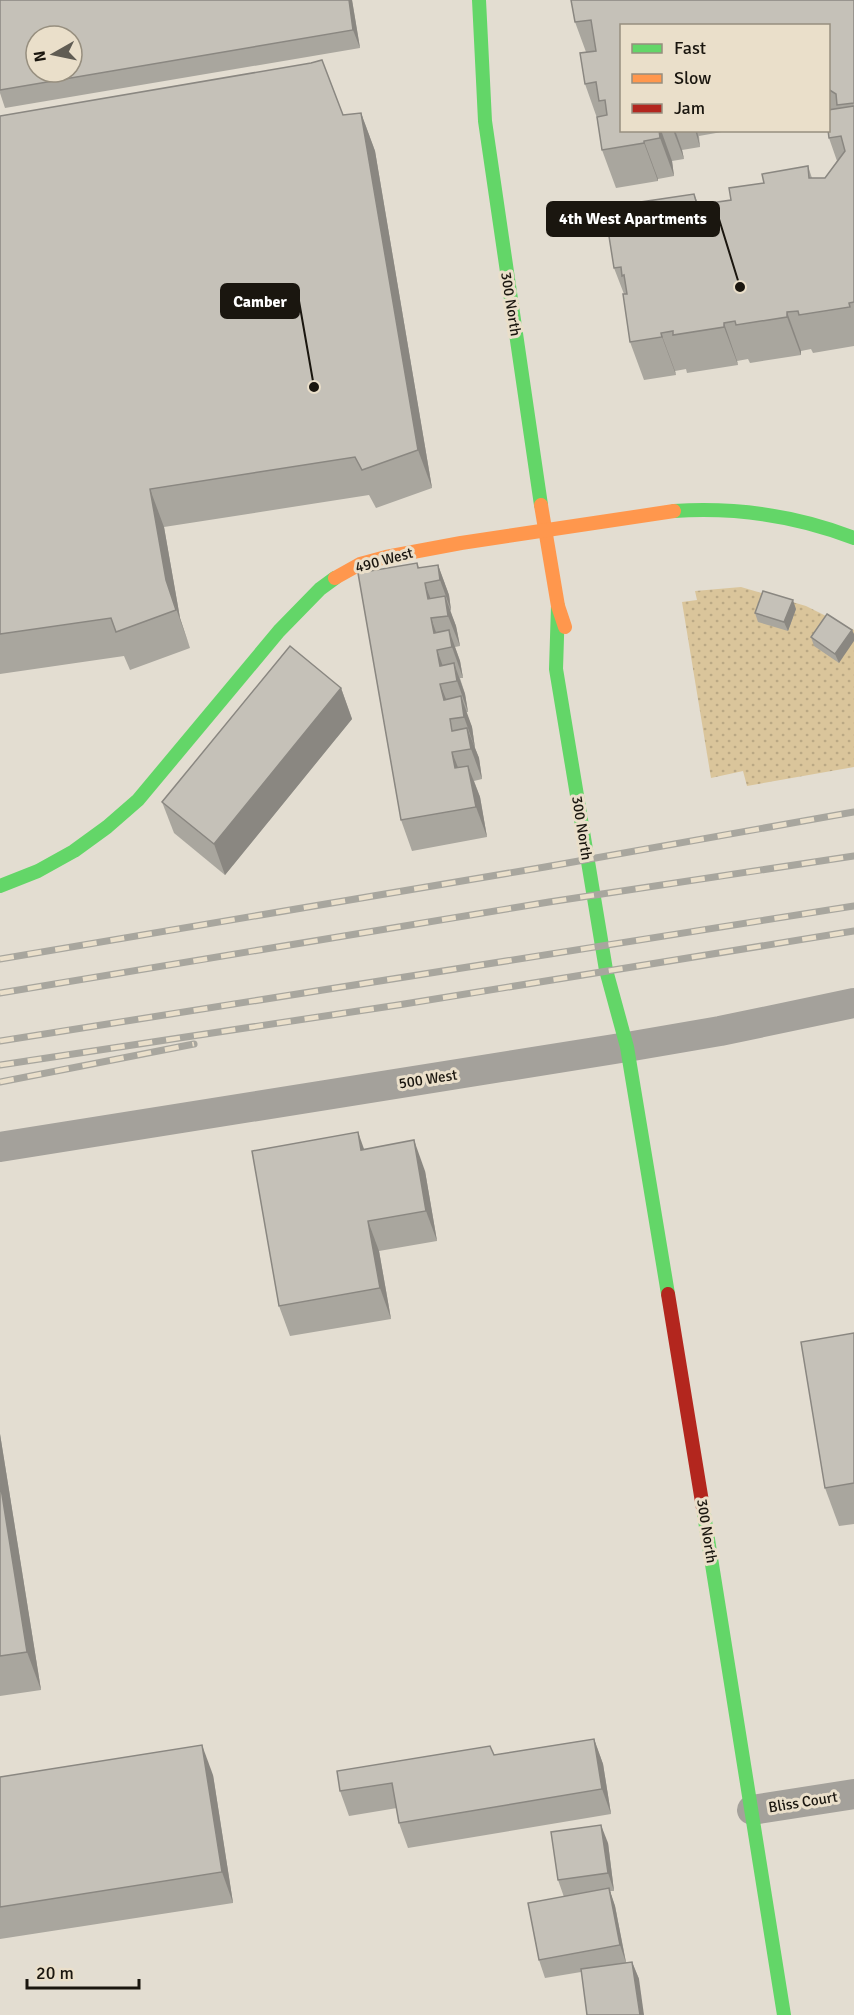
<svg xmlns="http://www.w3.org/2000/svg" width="854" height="2015" font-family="Signika,sans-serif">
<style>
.green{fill:url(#green-dots)}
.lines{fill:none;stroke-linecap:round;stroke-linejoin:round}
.street{stroke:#a4a19b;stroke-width:30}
.fast{stroke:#63d668;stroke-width:14}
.slow{stroke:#ff974d;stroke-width:14}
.jam{stroke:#b3261e;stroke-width:14}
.rail-casing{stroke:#a8a69e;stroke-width:7}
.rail{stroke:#eadfca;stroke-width:4.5;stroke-dasharray:14;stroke-linecap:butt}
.wall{fill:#a9a69e}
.shaded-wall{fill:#8a8781}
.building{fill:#c5c1b8;stroke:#8a8781;stroke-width:1.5;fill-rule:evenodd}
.labels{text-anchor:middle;stroke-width:6;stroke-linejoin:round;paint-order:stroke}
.street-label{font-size:15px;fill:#1a160f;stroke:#eadfca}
.leader{fill:none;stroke:#1a160f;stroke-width:2}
.callout-dot{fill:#1a160f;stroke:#eadfca;stroke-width:2}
.callout{fill:#1a160f;stroke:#1a160f;stroke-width:2}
.callout-label{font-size:16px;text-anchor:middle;font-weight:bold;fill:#fff}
</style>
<defs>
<pattern id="green-dots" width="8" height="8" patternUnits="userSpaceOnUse" patternTransform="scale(1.5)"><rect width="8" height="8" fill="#dac59b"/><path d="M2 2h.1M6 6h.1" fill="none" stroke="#baa884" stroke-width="1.8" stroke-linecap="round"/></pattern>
</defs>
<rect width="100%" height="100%" fill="#e3ddd1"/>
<polygon class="green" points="741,587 806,606 854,630 854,767 747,786 743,771 711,778 682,602 697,600 695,591"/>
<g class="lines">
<g class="street">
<polyline points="0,1147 627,1047 720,1031 854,1003"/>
<polyline points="752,1810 854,1794"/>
</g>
<g class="fast">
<polyline points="479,0 485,121 541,505"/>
<path d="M674 511C737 507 795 515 854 538"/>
<polyline points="558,606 556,669 606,970 627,1047 668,1294"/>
<polyline points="0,886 38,871 74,851 107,827 138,800 279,631 320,589 335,578"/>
<polyline points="703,1508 784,2015"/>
</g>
<g class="slow">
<polyline points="541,505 558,606 565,627"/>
<polyline points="335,578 360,564 386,557 461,543 674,511"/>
</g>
<polyline class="jam" points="668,1294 703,1508"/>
<defs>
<g id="rail">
<polyline points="0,959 545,867 854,812"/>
<polyline points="0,993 549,902 854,856"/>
<polyline points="0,1041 854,906"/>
<polyline points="0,1065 398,1005 854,931"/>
<polyline points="0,1082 194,1044"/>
</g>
</defs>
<use href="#rail" class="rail-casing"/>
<use href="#rail" class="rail"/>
</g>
<g class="wall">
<polygon points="0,0 352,0 360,48 5,108 0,93"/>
<polygon points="571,0 854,0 854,346 813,353 811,349 801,351 801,355 750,363 748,359 737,361 738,365 687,373 686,369 675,371 676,375 644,380 630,342 624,294 614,268 626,228 643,213 694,194 699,205 731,200 764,183 808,166 812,178 825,178 837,161 829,138 828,26 621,130 733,130 699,136 700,147 682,150 684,159 672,161 674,176 658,179 658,181 616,188 602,150 597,118 585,84 586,52 575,22"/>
<polygon points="361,113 375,151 432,488 376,508 369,495 164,527 180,618 190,648 130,670 124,656 0,674 0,116 343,115"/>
<polygon points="438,565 449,595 451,610 450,611 456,626 460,646 455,647 460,661 463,678 460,678 465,694 468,712 466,712 472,727 475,748 479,758 482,779 474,781 480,797 487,837 412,851 401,820 419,568"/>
<polygon points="796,609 788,631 758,622 755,613"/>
<polygon points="852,630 839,663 814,646 811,637"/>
<polygon points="341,688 352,719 225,875 174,833 162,802"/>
<polygon points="364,1149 425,1171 437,1241 379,1251 391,1319 290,1336 279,1306"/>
<polygon points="854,1333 854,1524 839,1526 825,1488"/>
<polygon points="0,1434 41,1690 0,1696"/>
<polygon points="594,1739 603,1764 611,1814 408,1848 399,1823 397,1808 349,1816 340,1791 494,1755"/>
<polygon points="213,1775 233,1903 0,1939 0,1777"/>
<polygon points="608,1843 614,1891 610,1891 615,1906 626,1962 632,1962 639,1979 581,1972 545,1978 539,1960 564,1897 558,1880"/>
</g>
<g class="shaded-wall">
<polygon points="349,0 352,0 360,48 353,30"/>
<polygon points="361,113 375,151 432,488 418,450"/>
<polygon points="659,130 661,130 672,161 674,176 660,138"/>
<polygon points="673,130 675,130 682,150 684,159"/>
<polygon points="695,130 697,130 700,147"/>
<polygon points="644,141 658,179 658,181 644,143"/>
<polygon points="787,312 801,351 801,355 787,317"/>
<polygon points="724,323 737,361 738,365 724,327"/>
<polygon points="661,333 675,371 676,375 662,337"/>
<polygon points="150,489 164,527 180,618 190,648 166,580"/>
<polygon points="417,563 436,613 434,618 418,568"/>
<polygon points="438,565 449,595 451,610 440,580"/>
<polygon points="445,596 456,626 460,646 448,616"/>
<polygon points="793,600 796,609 788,631 784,622"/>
<polygon points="431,618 442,649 434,633"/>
<polygon points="449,630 460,661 463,678 452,647"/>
<polygon points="852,630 854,634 854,641 839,663 835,654"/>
<polygon points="437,650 448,680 440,666"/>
<polygon points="454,663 465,694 468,712 457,681"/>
<polygon points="440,684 452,714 444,700"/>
<polygon points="341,688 352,719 225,875 214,844"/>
<polygon points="461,696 472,727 475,748 464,717"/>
<polygon points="467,728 479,758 482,779 471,749"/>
<polygon points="452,752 464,783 455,768"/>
<polygon points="468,766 480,797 487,837 476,807"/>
<polygon points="358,1132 369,1163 361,1150"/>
<polygon points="414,1140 425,1171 437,1241 426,1211"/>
<polygon points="368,1221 379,1251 391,1319 380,1288"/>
<polygon points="0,1434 41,1690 27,1652 0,1482"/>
<polygon points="594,1739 603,1764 611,1814 602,1789"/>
<polygon points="202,1745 213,1775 233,1903 222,1872"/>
<polygon points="601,1825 608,1843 614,1891 608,1873"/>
<polygon points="609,1888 615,1906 626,1963 620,1945"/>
<polygon points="632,1962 639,1979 644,2015 640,2015"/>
</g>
<g class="building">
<path d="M0 0H349L353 30 0 90ZM36 36H72V72H36Z"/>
<polygon points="571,0 854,0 854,103 837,105 836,94 828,89 828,26 621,26 621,130 659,130 660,138 644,141 644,143 602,150 597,117 607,115 605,100 599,101 596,82 585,84 580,53 596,51 591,20 575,22"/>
<polygon points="322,60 343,115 361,113 418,450 362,470 355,457 150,489 166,580 176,610 116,632 111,618 0,634 0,116 311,63"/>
<polygon points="854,106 854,302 849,303 850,307 799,315 798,311 787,312 787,317 736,325 735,321 724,323 724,327 673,335 673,331 661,333 662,337 630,342 623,294 627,294 624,275 622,276 621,267 614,268 608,230 626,228 624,215 643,213 641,202 694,194 697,205 731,200 729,188 764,183 762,174 808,166 809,178 825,178 845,151 841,136 829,138 828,130 828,110"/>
<polygon points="417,563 418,568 438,565 440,580 425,583 428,599 445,596 448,616 431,618 434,633 449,630 452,647 437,650 440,666 454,663 457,681 440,684 444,700 461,696 464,717 450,719 452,731 467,728 471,749 452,752 455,768 468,766 476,807 401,820 358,573"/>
<polygon points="763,591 793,600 784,622 755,613"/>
<polygon points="827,614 852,630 835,654 811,637"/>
<polygon points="290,646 341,688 214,844 162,802"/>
<polygon points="358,1132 361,1150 414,1140 426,1211 368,1221 380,1288 279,1306 252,1151"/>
<polygon points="854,1333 854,1483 825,1488 801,1342"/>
<polygon points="0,1482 27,1652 0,1656"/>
<polygon points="594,1739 602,1789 399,1823 392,1783 340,1791 337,1771 490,1746 494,1755"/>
<polygon points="202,1745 222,1872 0,1907 0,1777"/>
<polygon points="601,1825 608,1873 558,1880 551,1832"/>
<polygon points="609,1888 620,1945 539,1960 528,1903"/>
<polygon points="632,1962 640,2015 587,2015 581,1969"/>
</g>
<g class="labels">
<g class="street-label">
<text transform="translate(511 304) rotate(81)" y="5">300 North</text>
<text transform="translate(384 560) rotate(-15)" y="5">490 West</text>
<text transform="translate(582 828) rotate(81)" y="5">300 North</text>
<text transform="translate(428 1079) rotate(-9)" y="5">500 West</text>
<text transform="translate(707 1531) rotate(81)" y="5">300 North</text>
<text transform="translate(803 1802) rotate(-9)" y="5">Bliss Court</text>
</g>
</g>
<path class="leader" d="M740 287L719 219M314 387L299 301"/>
<g class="callout-dot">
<circle cx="740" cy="287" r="6"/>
<circle cx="314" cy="387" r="6"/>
</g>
<g class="callout">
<rect x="547" y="202" width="172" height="34" rx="6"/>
<rect x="221" y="284" width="78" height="34" rx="6"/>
</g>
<g class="callout-label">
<text x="633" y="224">4th West Apartments</text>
<text x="260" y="307">Camber</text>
</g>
<rect x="620" y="24" width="210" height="108" fill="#eadfca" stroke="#978f7f" stroke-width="1.5"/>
<rect x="632" y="44" width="30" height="9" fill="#63d668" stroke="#978f7f" stroke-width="1.5"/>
<text x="674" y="54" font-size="18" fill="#1a160f">Fast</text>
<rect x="632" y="74" width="30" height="9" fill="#ff974d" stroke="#978f7f" stroke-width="1.5"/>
<text x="674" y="84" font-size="18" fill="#1a160f">Slow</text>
<rect x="632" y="104" width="30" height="9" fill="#b3261e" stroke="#978f7f" stroke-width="1.5"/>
<text x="674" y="114" font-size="18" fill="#1a160f">Jam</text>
<g transform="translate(54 54) rotate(261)"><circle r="28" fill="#eadfca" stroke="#978f7f" stroke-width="1.5"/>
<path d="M0-4.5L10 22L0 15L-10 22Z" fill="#605c53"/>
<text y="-9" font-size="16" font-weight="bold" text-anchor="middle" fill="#1a160f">N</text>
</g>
<path d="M27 1979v9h112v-9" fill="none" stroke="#1a160f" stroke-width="3"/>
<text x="36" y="1979" font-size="18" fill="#1a160f" stroke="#eadfca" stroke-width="4.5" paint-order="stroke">20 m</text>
</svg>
